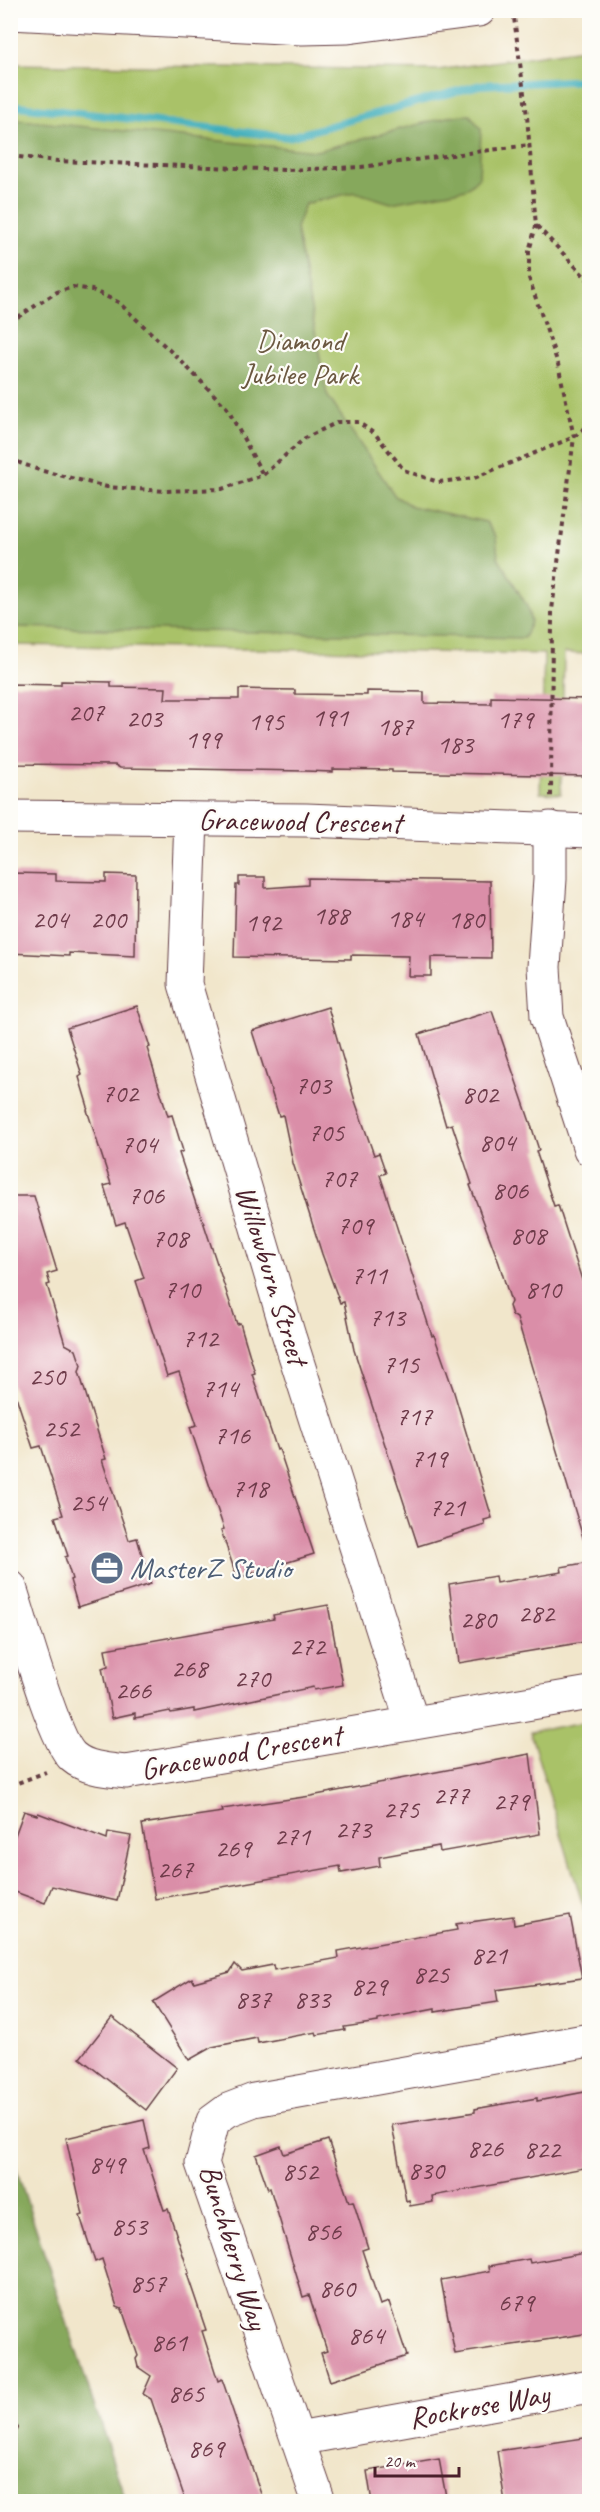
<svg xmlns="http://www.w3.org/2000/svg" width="600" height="2512" font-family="Caveat,sans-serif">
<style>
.green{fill:#a9c267;stroke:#7a7049;stroke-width:1.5}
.forest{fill:#86a85c;stroke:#686444;stroke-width:1.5}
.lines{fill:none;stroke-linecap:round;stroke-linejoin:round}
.stream{stroke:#3faebb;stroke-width:8}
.building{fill:#da8ea8}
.minor-casing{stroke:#633d43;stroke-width:35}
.path{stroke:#633d43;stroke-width:4;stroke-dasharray:4.5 4.5;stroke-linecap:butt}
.minor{stroke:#fff;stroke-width:33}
.labels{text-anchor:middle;stroke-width:4.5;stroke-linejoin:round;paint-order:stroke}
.number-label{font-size:27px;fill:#6e3b4a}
.park-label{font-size:30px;fill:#6b5840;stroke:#fdfcf7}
.street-label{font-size:30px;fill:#4a1f2b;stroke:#fdfcf7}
.service-label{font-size:30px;fill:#4e5e75;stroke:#fdfcf7;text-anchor:start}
</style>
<rect width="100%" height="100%" fill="#fdfcf7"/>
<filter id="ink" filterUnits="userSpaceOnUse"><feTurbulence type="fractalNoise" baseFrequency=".0167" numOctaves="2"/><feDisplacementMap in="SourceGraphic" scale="12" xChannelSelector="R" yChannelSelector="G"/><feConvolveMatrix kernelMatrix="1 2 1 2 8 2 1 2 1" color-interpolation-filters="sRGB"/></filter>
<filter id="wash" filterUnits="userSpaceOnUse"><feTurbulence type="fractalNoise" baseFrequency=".008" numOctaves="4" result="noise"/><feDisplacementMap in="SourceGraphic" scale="24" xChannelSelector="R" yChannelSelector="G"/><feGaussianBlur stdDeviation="1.35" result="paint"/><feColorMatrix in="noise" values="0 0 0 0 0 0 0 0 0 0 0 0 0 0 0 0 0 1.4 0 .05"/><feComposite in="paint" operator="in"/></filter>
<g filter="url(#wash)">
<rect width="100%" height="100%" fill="#f1e6cb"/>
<g class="green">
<polygon points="589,48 590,654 564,653 561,794 540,793 544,654 11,645 10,64 438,70"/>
<polygon points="589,1721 590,1721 589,1925 530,1732"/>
</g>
<g class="forest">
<polygon points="470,115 481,129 479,177 466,189 391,203 355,192 305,204 296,228 327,395 395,496 411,506 486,522 496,537 498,557 527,606 531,622 524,638 11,627 11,119 316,151 451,116"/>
<polygon points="10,2153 11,2153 126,2501 11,2501"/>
</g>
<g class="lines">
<polyline class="stream" points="10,105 289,137 480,85 590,80"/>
</g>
<g id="blocks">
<g class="building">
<polygon points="61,681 111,682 111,687 166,688 165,699 239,699 239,689 295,690 295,694 367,695 367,691 424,692 424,703 491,704 491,697 590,699 590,776 392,772 392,770 333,769 333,772 305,771 120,768 115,765 10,764 10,684 61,685"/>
<polygon points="10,873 56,874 56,881 106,882 106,874 136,875 135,956 69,953 69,956 10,953"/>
<polygon points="239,877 265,877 265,888 308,885 308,878 490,881 491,958 431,957 431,976 408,976 409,956 351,955 351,959 234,957 236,885 239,885"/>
<polygon points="137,1006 150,1047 147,1048 168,1116 172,1115 183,1151 179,1153 197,1207 198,1206 237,1324 240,1323 255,1373 252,1374 277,1450 279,1449 314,1554 237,1578 221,1530 224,1529 190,1427 197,1425 179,1372 167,1376 136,1281 144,1278 125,1222 116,1225 104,1186 111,1184 87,1110 88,1107 79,1077 82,1075 67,1028"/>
<polygon points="328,1007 355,1101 374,1155 379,1153 386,1173 380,1175 432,1336 434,1335 453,1389 492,1518 484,1520 485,1525 418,1546 354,1350 344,1302 340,1303 322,1254 293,1163 283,1115 279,1116 252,1031"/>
<polygon points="492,1011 530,1122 539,1150 536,1151 554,1206 558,1205 590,1305 590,1543 585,1544 517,1318 512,1315 509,1306 511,1302 499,1263 470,1185 472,1184 452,1124 446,1126 419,1034"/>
<polygon points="10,1196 34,1196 57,1271 47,1274 50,1284 47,1285 65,1344 76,1350 81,1365 79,1372 106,1459 102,1460 129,1540 137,1538 151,1584 78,1607 70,1580 72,1579 65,1557 68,1556 55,1517 63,1515 41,1446 33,1448 10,1378"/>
<polygon points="590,1562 590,1641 459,1663 449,1584 495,1576 496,1583 562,1572 561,1567"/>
<polygon points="328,1605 343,1685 314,1690 313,1687 194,1712 194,1709 171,1713 170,1711 135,1718 135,1713 112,1718 102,1668 108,1666 105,1649 274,1619 273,1615"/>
<polygon points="530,1754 540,1834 440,1852 439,1846 379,1857 380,1866 341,1873 340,1866 155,1899 142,1824 223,1812 222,1809 311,1796"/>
<polygon points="24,1811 37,1815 38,1813 107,1839 108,1832 131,1836 117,1901 52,1886 45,1903 10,1890 12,1856 10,1849"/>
<polygon points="570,1915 582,1978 496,1990 498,2002 435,2012 435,2009 378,2020 378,2022 344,2027 345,2030 317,2035 316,2032 258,2043 257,2038 212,2047 189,2060 153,2002 192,1978 194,1982 230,1972 235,1964 242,1971 273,1965 274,1970 339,1958 338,1951 457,1930 456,1924 513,1916 514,1925"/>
<polygon points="112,2017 177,2068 146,2110 80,2058"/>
<polygon points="590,2091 590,2167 432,2196 433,2202 410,2206 409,2200 406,2201 392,2125 475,2112 475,2109 537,2098 537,2101"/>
<polygon points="144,2120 150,2148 144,2150 164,2210 168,2209 189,2273 187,2274 206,2330 202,2331 218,2381 222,2379 262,2497 250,2502 186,2502 151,2399 143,2394 151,2376 138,2367 136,2359 138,2356 122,2309 117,2307 102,2259 95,2262 80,2216 83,2215 66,2138"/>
<polygon points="328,2140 349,2202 353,2201 368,2248 362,2250 380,2305 389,2302 407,2356 330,2381 321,2353 327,2351 309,2295 303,2297 270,2188 268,2189 256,2155 281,2146 284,2154"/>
<polygon points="590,2252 590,2333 455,2354 441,2280 490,2271 489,2266 529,2259 530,2263"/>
<polygon points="590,2437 590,2502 505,2502 497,2451"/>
<polygon points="439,2459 447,2502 372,2502 367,2471"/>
</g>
</g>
</g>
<g filter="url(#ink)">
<use href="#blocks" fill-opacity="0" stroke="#633d43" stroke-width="1.5"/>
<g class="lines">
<defs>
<g id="minor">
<polyline points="10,13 302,28 348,27 479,10"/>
<polyline points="10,817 306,820 590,831"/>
<polyline points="191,819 185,984 288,1333 412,1722"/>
<polyline points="550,828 550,879 544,967 547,1017 590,1149"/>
<path d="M10 1587C20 1618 54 1741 73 1757 87 1769 108 1770 126 1772L590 1693"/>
<polyline points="298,2439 590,2386"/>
<polyline points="319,2502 202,2163 213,2121 228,2110 254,2100 590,2040"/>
</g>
</defs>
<use href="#minor" class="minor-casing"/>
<g class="path">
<polyline points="513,10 527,116 536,226 529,251 529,278 558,364 574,437 552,610 551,798"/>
<polyline points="10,156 58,161 287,170 361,167 529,145"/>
<polyline points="537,226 590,282"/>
<polyline points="10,322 57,292 73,287 92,290 118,302 181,361 227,408 263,475"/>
<polyline points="10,457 20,463 39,470 107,487 165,491 222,489 263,475 305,438 338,422 358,422 376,435 404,470 438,482 474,478 574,437 590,424"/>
<polyline points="10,1786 46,1772"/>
<polyline points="10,2420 17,2428 10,2442"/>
<polyline points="10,2496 16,2502"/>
</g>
<use href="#minor" class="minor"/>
</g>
</g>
<defs>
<symbol id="office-disc" viewBox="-11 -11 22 22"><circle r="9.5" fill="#5c6f8a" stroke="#fdfcf7"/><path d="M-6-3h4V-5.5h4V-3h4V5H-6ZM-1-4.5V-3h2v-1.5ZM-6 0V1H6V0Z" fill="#fff"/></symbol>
</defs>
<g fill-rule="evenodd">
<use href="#office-disc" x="88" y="1549" width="38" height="38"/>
</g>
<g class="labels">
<g class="number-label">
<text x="86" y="721">207</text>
<text x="330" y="726">191</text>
<text x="144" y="727">203</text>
<text x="515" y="728">179</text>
<text x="266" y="730">195</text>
<text x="395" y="735">187</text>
<text x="203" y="748">199</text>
<text x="455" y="753">183</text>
<text x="331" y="924">188</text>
<text x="405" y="927">184</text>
<text x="50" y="928">204</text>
<text x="108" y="928">200</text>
<text x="466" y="928">180</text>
<text x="263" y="931">192</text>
<text x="313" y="1094">703</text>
<text x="120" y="1102">702</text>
<text x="480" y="1103">802</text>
<text x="326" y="1141">705</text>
<text x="497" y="1151">804</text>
<text x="139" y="1153">704</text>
<text x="339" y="1187">707</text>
<text x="510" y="1199">806</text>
<text x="146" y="1204">706</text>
<text x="355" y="1234">709</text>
<text x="528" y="1244">808</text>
<text x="170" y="1247">708</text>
<text x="369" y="1284">711</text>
<text x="182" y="1298">710</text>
<text x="543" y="1298">810</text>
<text x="387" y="1326">713</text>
<text x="200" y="1347">712</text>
<text x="401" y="1373">715</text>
<text x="47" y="1385">250</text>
<text x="220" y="1397">714</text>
<text x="414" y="1425">717</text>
<text x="61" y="1437">252</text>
<text x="232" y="1444">716</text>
<text x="429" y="1467">719</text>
<text x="250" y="1497">718</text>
<text x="88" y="1511">254</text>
<text x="447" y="1516">721</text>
<text x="536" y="1622">282</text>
<text x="478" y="1628">280</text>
<text x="307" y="1655">272</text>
<text x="189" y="1677">268</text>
<text x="252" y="1687">270</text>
<text x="133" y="1699">266</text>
<text x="451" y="1804">277</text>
<text x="511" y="1810">279</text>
<text x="401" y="1818">275</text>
<text x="353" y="1838">273</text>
<text x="292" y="1845">271</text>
<text x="233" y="1857">269</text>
<text x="175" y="1878">267</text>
<text x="489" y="1964">821</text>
<text x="431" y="1983">825</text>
<text x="369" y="1995">829</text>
<text x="253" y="2008">837</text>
<text x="312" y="2008">833</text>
<text x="485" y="2157">826</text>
<text x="542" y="2158">822</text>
<text x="107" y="2173">849</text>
<text x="426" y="2179">830</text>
<text x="300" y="2180">852</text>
<text x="129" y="2235">853</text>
<text x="323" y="2240">856</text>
<text x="148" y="2292">857</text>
<text x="337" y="2297">860</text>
<text x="516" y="2311">679</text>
<text x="366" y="2344">864</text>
<text x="169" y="2351">861</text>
<text x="186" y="2402">865</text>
<text x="206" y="2457">869</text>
</g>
<g class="park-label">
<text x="300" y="350">Diamond<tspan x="300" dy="34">Jubilee Park</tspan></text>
</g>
<g class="street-label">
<text transform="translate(300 821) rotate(1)" y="10">Gracewood Crescent</text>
<text transform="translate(272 1275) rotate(73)" y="10">Willowburn Street</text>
<text transform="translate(241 1752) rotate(-10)" y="10">Gracewood Crescent</text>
<text transform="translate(234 2247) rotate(73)" y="10">Bunchberry Way</text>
<text transform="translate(479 2406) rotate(-10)" y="10">Rockrose Way</text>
</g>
<g class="service-label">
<text x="130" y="1578">MasterZ Studio</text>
</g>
</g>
<rect width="600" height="2512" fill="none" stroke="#fdfcf7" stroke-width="36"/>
<path d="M375 2467v9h84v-9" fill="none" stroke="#4a1f2b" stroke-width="3"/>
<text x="384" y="2467" font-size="18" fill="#4a1f2b" stroke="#fdfcf7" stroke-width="4.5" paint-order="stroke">20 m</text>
</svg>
